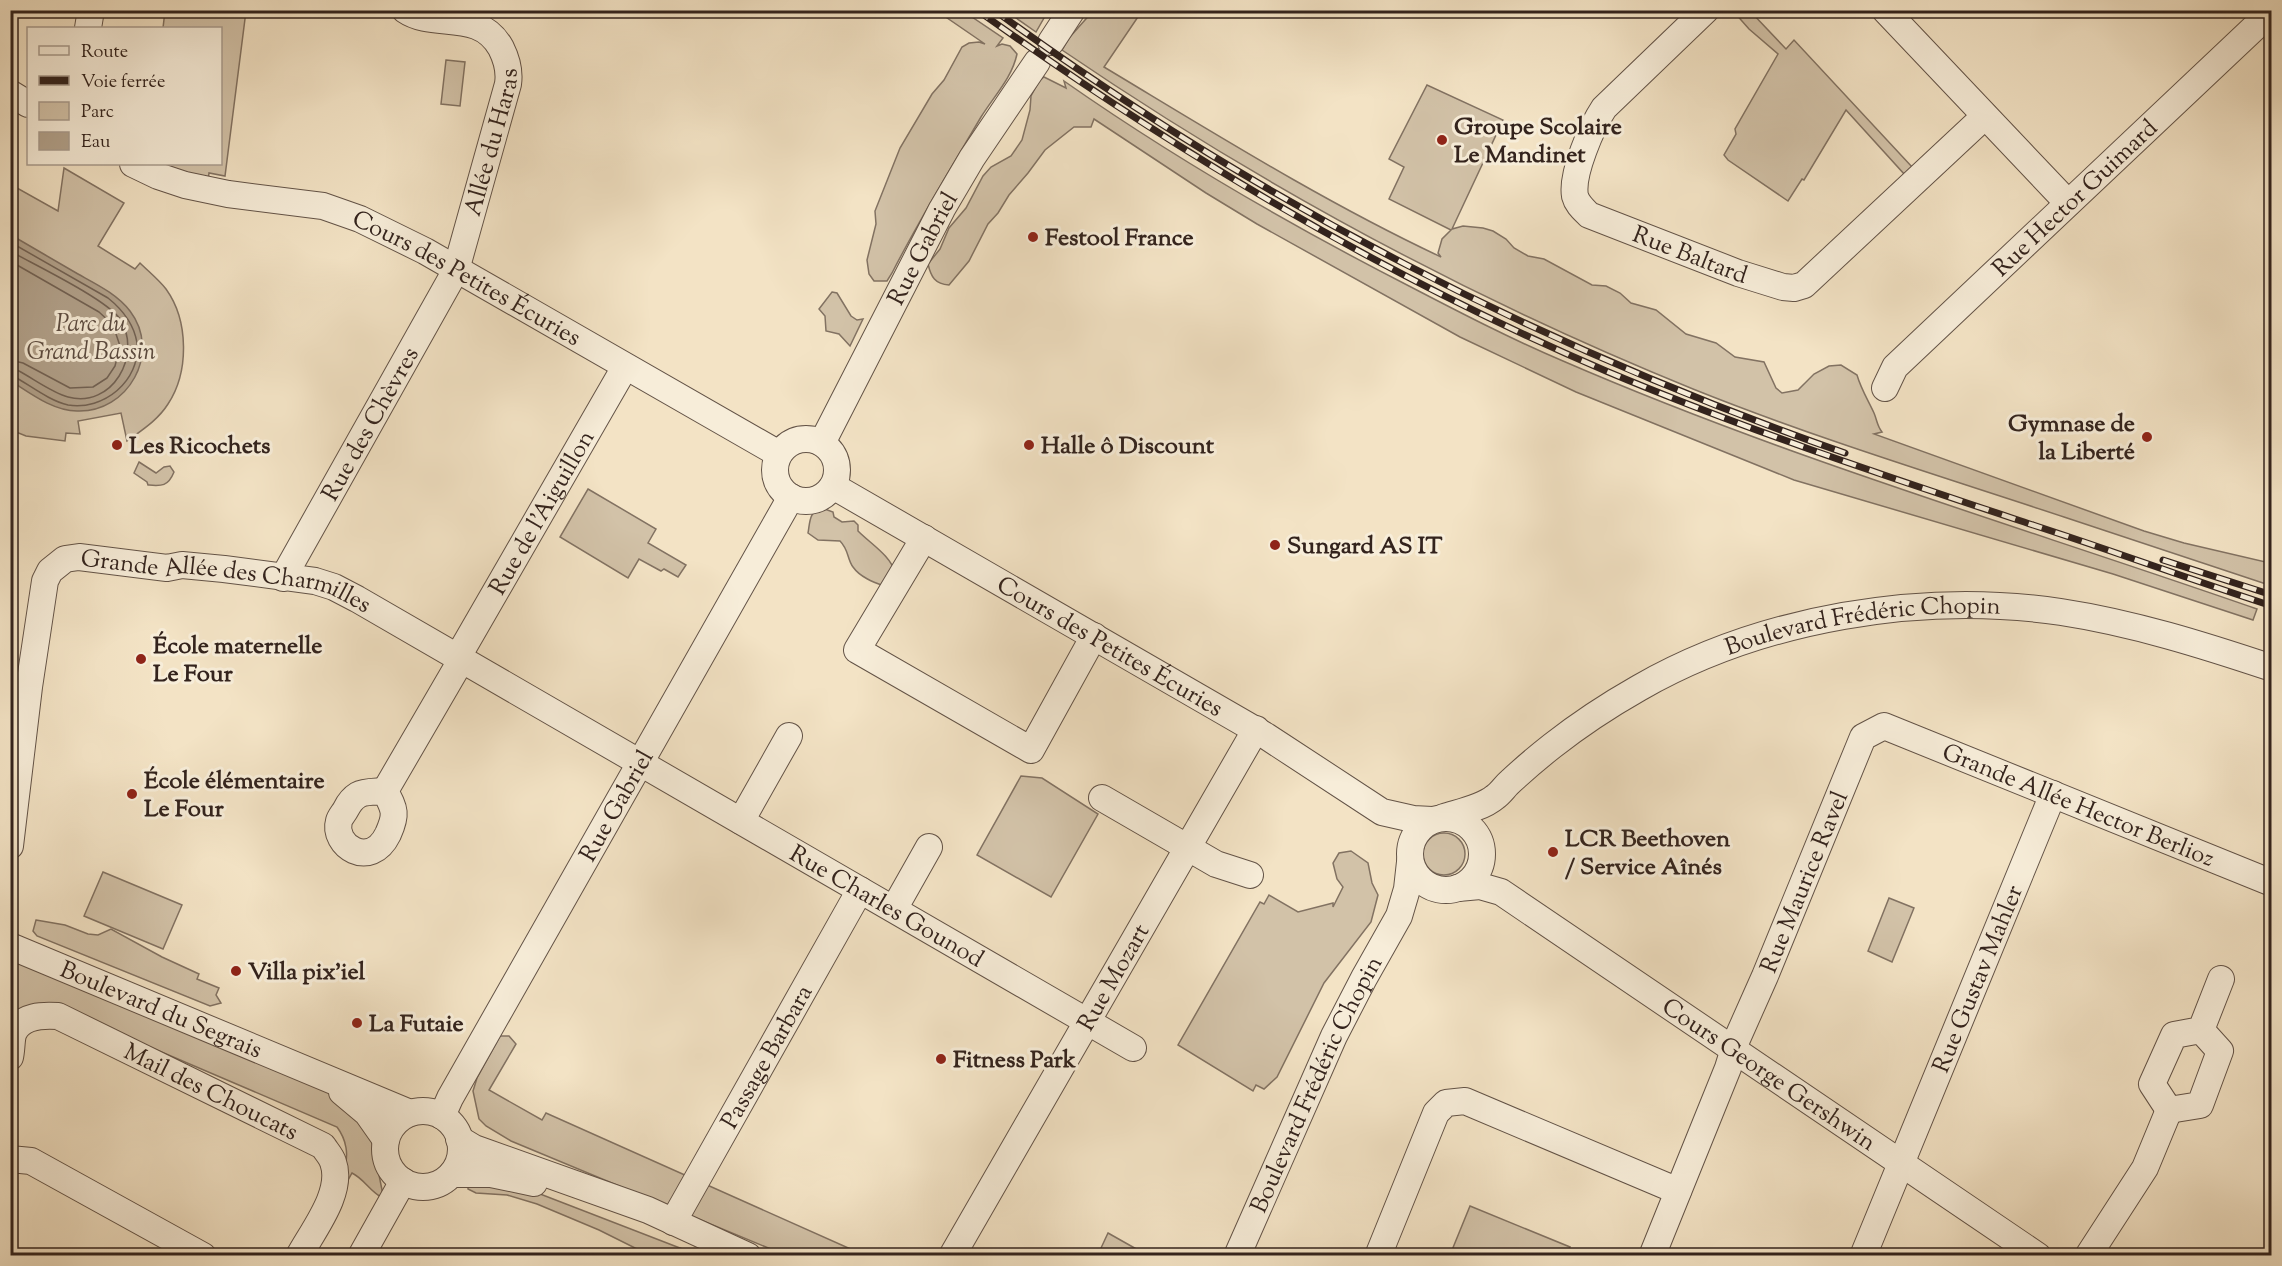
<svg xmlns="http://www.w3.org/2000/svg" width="2282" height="1266" font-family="'Sorts Mill Goudy',serif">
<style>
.green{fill:#d2c2a8;stroke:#827262;stroke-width:1.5}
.water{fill:#b2a28c;stroke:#7f6f60;stroke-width:1.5}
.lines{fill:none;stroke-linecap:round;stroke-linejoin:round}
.shore{stroke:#726254;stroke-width:1.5}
.minor-casing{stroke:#635347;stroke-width:28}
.minor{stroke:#f7edd9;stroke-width:26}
.rail-casing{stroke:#33231d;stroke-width:7}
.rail{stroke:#f7edd9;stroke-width:4.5;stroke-dasharray:14;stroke-linecap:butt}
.poi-dot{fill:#8f2418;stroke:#f7edd9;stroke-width:2}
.labels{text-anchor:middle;stroke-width:6;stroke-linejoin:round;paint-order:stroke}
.poi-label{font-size:24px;font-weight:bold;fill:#33231d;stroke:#f7edd9;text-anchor:start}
.street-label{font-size:24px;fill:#33231d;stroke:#f7edd9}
.park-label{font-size:24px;font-style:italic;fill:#5b4b40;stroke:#f7edd9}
</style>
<rect width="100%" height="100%" fill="#f3e3c5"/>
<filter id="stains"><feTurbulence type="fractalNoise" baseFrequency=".00333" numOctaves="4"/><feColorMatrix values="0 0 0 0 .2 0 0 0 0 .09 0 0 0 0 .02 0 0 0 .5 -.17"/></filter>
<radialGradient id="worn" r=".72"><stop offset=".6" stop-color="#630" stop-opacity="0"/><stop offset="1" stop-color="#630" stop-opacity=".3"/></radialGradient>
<g class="green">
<polygon points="165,11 246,11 225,176 209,173 207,190 160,164 220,164 220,28 163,28"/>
<path d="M937 11H963L1003 38 997 46 1002 44 1010 46 1017 54C1012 78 994 96 981 117 951 168 919 220 892 273L887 281H874L869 274 867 260 876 224 875 211 900 148 932 94 944 80 962 47 969 43 979 42 985 44Z"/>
<polygon points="1006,11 1048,11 1036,32"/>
<path d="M1093 11H1142L1104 67C1214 133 1324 202 1441 257L1438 253 1442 239 1451 230 1389 199 1404 167 1389 159 1427 85 1503 120 1452 229 1463 226 1483 228 1493 231 1506 239 1514 248 1528 256 1544 259 1592 285 1606 286 1620 293 1631 303 1656 310 1686 334 1716 343 1735 357 1764 362 1776 388 1782 393 1798 390 1814 374 1829 366 1841 365 1857 375C1861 389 1868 400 1874 413 1877 420 1877 426 1882 432L1874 434 2144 531 2184 543 2270 563 2266 584C2198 562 2131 539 2064 517 1940 476 1815 438 1693 389 1471 299 1260 185 1062 50L1069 38Z"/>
<polygon points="1736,11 1750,11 1786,49 1794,40 1913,168 1906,176 1846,110 1804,180 1802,179 1788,201 1728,160 1724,155 1736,134 1735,129 1778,54 1749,29 1734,12"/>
<polygon points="446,60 465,62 460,106 441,104"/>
<path d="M1044 77 1066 88 1064 81C1174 158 1290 225 1409 286 1459 312 1511 339 1563 361 1789 459 2025 528 2257 609L2253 620 2113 574 1794 480 1576 392 1460 337 1257 224 1206 193 1094 119 1091 127H1074L1045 150 1028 173 1009 195 998 213 988 224 969 261 949 285C935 284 931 277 928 264L940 249 949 228 966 208 983 176 991 167 1011 156 1022 140 1030 110 1031 96 1039 81Z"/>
<path d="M64 168 124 203 98 246 135 269 140 263C148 271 159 280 166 289 189 321 189 372 168 404 158 420 142 430 127 441L121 413 78 421 80 434 66 433 65 441 26 436 11 430 10 184 58 211Z"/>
<polygon points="832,292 837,293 851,316 857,320 863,319 850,346 839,334 826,331 825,316 819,309"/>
<path d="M139 462 156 473 164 467 170 466 174 472C168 487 161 486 148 485L147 482 134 473Z"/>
<polygon points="588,489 656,529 648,543 686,565 678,577 664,569 661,571 639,559 628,578 560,537"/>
<path d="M822 508 833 512 834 517 842 522 854 521 858 525V531C872 545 890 555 896 574L884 586C873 582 860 577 853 567 847 559 849 550 840 541L818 540 808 533C810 522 809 511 822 508Z"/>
<polygon points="1021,776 1042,778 1098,814 1051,897 977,855"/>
<circle cx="1444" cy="854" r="21"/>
<polygon points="1351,851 1368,863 1372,883 1378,895 1371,922 1324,983 1277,1077 1264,1089 1256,1085 1253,1091 1178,1045 1260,902 1264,904 1269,895 1298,912 1333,903 1333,907 1343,887 1337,879 1333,863 1339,853"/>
<polygon points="103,872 182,905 163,949 84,916"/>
<polygon points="1889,898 1914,908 1892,962 1868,951"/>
<polygon points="36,920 65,925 88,934 98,935 111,929 162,957 199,974 197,979 219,988 216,995 221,1003 210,1006 37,936 33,931"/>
<path d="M10 957 336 1094 377 1145 378 1170 383 1195 381 1197C369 1190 364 1179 352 1173L347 1182 343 1170C350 1156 346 1139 337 1127L82 1018 11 1021Z"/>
<polygon points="500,1036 509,1036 516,1044 489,1090 542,1120 546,1113 864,1255 785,1255 511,1141 486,1126 479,1119 473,1091 477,1078"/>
<polygon points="474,1183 535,1192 698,1255 649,1255 599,1230 537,1204 507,1195 476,1193 468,1189 468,1185"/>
<polygon points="1470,1206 1570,1247 1566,1255 1450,1255"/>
<path d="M1108 1233 1147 1255C1132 1256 1112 1260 1101 1248Z"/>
</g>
<path class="water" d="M11 235C33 248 56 261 78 274 96 284 117 294 130 311 162 353 128 413 77 411 53 411 30 393 11 381Z"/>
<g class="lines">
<g class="shore">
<path d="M10 242 108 298C123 310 134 324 137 343 141 381 103 411 68 405 50 401 31 386 15 377H10"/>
<path d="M10 251C35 265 106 299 120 319 143 355 112 409 68 397 51 392 34 379 19 371L10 369"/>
<polyline points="10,261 99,312 113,325 120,346 115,366 107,378 93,387 70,388 23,363 10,360"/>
</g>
<defs>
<g id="minor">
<path id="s1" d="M1706 10 1604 108C1592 126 1571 174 1575 196 1577 204 1583 209 1589 215L1738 273 1783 287 1794 288 1804 285 1985 116"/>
<polyline points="1885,10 2068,203"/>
<polyline points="88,28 91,10"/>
<polyline points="1051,42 1072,10"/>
<polyline points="10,93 28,104"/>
<path id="s2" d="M133 164 158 176 185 185 228 194 323 206 360 219 425 251 779 454"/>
<path id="s3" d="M1885 388 1895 367 2272 11"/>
<circle cx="806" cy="470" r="31"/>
<path id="s4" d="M822 443 942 209 972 158 1037 62"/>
<path id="s5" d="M833 486 1266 736 1382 812 1413 819 1432 820"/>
<polyline points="924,538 857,650 1031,750 1094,636"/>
<path id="s6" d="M283 578 456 270 508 84C510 71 507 60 501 48 479 8 434 30 405 10"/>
<path id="s7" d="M385 791 456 669 463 648 625 367"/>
<path d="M385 791C395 810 397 814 388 834 370 871 332 845 339 821 340 817 344 813 346 809 348 805 353 798 358 795 365 791 377 792 385 791Z"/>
<polyline points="1102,798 1216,864 1250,875"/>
<path id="s8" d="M1444 817C1460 812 1482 808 1495 797 1501 793 1505 786 1511 781 1524 769 1538 757 1552 746 1580 724 1609 705 1639 688 1761 618 1922 591 2061 612 2133 623 2203 645 2272 668"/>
<circle cx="1446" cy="854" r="36"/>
<polyline points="741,821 789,736"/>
<path id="s9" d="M10 846 29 687 45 581 50 571 65 559 79 557 167 568 182 565 224 569 315 581 334 587 357 599 1133 1048"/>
<path id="s10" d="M1458 888 1480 886 1501 892 2038 1256"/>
<polyline points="894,909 929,847"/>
<path id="s11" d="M10 946 410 1113"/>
<polyline points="2201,1030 2220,1051 2200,1105 2169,1110 2152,1084 2174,1035 2201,1030 2221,979"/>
<path id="s12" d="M10 1057C12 1049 11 1038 14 1032 22 1015 43 1015 58 1016L323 1146C326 1151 331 1156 333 1162 344 1192 313 1230 299 1256"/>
<polyline points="342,1092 367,1113 386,1140"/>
<circle cx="423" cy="1149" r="38"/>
<path id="s13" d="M442 1116 450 1098 791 497"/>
<polyline points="459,1139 474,1148 648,1210 748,1256"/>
<polyline points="10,1159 31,1161 203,1256"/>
<polyline points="452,1174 491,1174 534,1183"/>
<path id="s14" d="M673 1222 860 890"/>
<polyline points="361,1256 403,1181"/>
<path id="s15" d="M952 1256 1256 729"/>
<path id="s16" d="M1237 1256 1334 1036 1364 978 1399 916 1407 889 1410 862"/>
<polyline points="1378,1256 1436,1113 1446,1103 1465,1101 1678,1191"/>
<path id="s17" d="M1652 1256 1728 1068 1737 1039 1765 976 1863 737 1884 726 2272 883"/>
<path id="s18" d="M1863 1256 2053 794"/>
<polyline points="2088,1256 2145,1168 2169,1110"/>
</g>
</defs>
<use href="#minor" class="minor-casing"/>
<use href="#minor" class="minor"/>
<defs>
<g id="rail">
<path d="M977 10C1174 151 1383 276 1606 371 1746 430 1889 477 2033 525 2113 551 2192 580 2272 606"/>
<path d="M994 10C1253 199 1542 348 1845 453"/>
<polyline points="2163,560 2272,595"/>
</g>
</defs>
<use href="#rail" class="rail-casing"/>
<use href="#rail" class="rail"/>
</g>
<g class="poi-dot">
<circle cx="1442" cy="140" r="6"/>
<circle cx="1033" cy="237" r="6"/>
<circle cx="2147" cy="437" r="6"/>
<circle cx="117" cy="445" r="6"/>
<circle cx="1029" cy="445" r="6"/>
<circle cx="1275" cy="545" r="6"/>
<circle cx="141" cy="659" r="6"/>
<circle cx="132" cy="794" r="6"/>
<circle cx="1553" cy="852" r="6"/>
<circle cx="236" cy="971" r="6"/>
<circle cx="357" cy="1023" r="6"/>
<circle cx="941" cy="1059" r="6"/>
</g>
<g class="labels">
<g class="poi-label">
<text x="1454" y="134">Groupe Scolaire<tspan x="1454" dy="28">Le Mandinet</tspan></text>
<text x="1045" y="245">Festool France</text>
<text x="2135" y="431" text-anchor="end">Gymnase de<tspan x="2135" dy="28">la Liberté</tspan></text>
<text x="129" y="453">Les Ricochets</text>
<text x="1041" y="453">Halle ô Discount</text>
<text x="1287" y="553">Sungard AS IT</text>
<text x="153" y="653">École maternelle<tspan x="153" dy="28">Le Four</tspan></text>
<text x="144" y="788">École élémentaire<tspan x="144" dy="28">Le Four</tspan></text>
<text x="1565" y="846">LCR Beethoven<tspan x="1565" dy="28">/ Service Aînés</tspan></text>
<text x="248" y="979">Villa pix'iel</text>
<text x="369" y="1031">La Futaie</text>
<text x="953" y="1067">Fitness Park</text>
</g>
<g class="street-label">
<text dy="8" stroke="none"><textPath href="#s6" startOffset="486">Allée du Haras</textPath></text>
<text dy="8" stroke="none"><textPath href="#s3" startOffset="270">Rue Hector Guimard</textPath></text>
<text dy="8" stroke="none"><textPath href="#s4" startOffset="219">Rue Gabriel</textPath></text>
<text dy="8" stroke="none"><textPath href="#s1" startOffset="368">Rue Baltard</textPath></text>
<text dy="8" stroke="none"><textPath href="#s2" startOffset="357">Cours des Petites Écuries</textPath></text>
<text dy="8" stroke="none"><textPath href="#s6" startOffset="177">Rue des Chèvres</textPath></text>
<text dy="8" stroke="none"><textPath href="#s7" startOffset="320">Rue de l'Aiguillon</textPath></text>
<text dy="8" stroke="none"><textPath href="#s9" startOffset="462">Grande Allée des Charmilles</textPath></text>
<text dy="8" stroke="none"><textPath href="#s8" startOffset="472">Boulevard Frédéric Chopin</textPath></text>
<text dy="8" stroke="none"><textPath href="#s5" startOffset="320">Cours des Petites Écuries</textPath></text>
<text dy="8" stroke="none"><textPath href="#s17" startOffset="794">Grande Allée Hector Berlioz</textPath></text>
<text dy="8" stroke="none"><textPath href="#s13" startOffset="356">Rue Gabriel</textPath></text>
<text dy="8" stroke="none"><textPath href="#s17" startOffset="404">Rue Maurice Ravel</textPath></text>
<text dy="8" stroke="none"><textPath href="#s9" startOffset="1208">Rue Charles Gounod</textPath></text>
<text dy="8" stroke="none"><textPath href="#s15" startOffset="322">Rue Mozart</textPath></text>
<text dy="8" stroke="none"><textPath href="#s18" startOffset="300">Rue Gustav Mahler</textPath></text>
<text dy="8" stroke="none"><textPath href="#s11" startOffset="164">Boulevard du Segrais</textPath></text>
<text dy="8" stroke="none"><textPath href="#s14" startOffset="190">Passage Barbara</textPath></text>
<text dy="8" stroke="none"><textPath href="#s10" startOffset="368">Cours George Gershwin</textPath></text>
<text dy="8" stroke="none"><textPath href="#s16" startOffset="189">Boulevard Frédéric Chopin</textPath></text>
<text dy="8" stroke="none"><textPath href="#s12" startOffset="246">Mail des Choucats</textPath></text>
</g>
<g class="park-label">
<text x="91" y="331">Parc du<tspan x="91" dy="28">Grand Bassin</tspan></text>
</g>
</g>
<rect width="2282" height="1266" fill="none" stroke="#f3e3c5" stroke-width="36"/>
<rect x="12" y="12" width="2258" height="1242" fill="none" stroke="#33231d" stroke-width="3"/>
<rect x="18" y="18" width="2246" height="1230" fill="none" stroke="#33231d" stroke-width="1.5"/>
<rect x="27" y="27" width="195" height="138" fill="#f7edd9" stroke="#a99c8e" stroke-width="1.5"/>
<rect x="39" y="46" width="30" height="9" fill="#f7edd9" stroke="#a99c8e" stroke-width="1.5"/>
<text x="81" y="57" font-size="18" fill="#33231d">Route</text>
<rect x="39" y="76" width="30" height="9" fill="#33231d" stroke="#a99c8e" stroke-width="1.5"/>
<text x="81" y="87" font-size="18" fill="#33231d">Voie ferrée</text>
<rect x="39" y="102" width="30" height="18" fill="#d2c2a8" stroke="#a99c8e" stroke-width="1.5"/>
<text x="81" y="117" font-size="18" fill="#33231d">Parc</text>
<rect x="39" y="132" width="30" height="18" fill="#b2a28c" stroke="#a99c8e" stroke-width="1.5"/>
<text x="81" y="147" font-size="18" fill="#33231d">Eau</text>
<rect width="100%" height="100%" filter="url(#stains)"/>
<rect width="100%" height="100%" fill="url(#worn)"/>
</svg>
